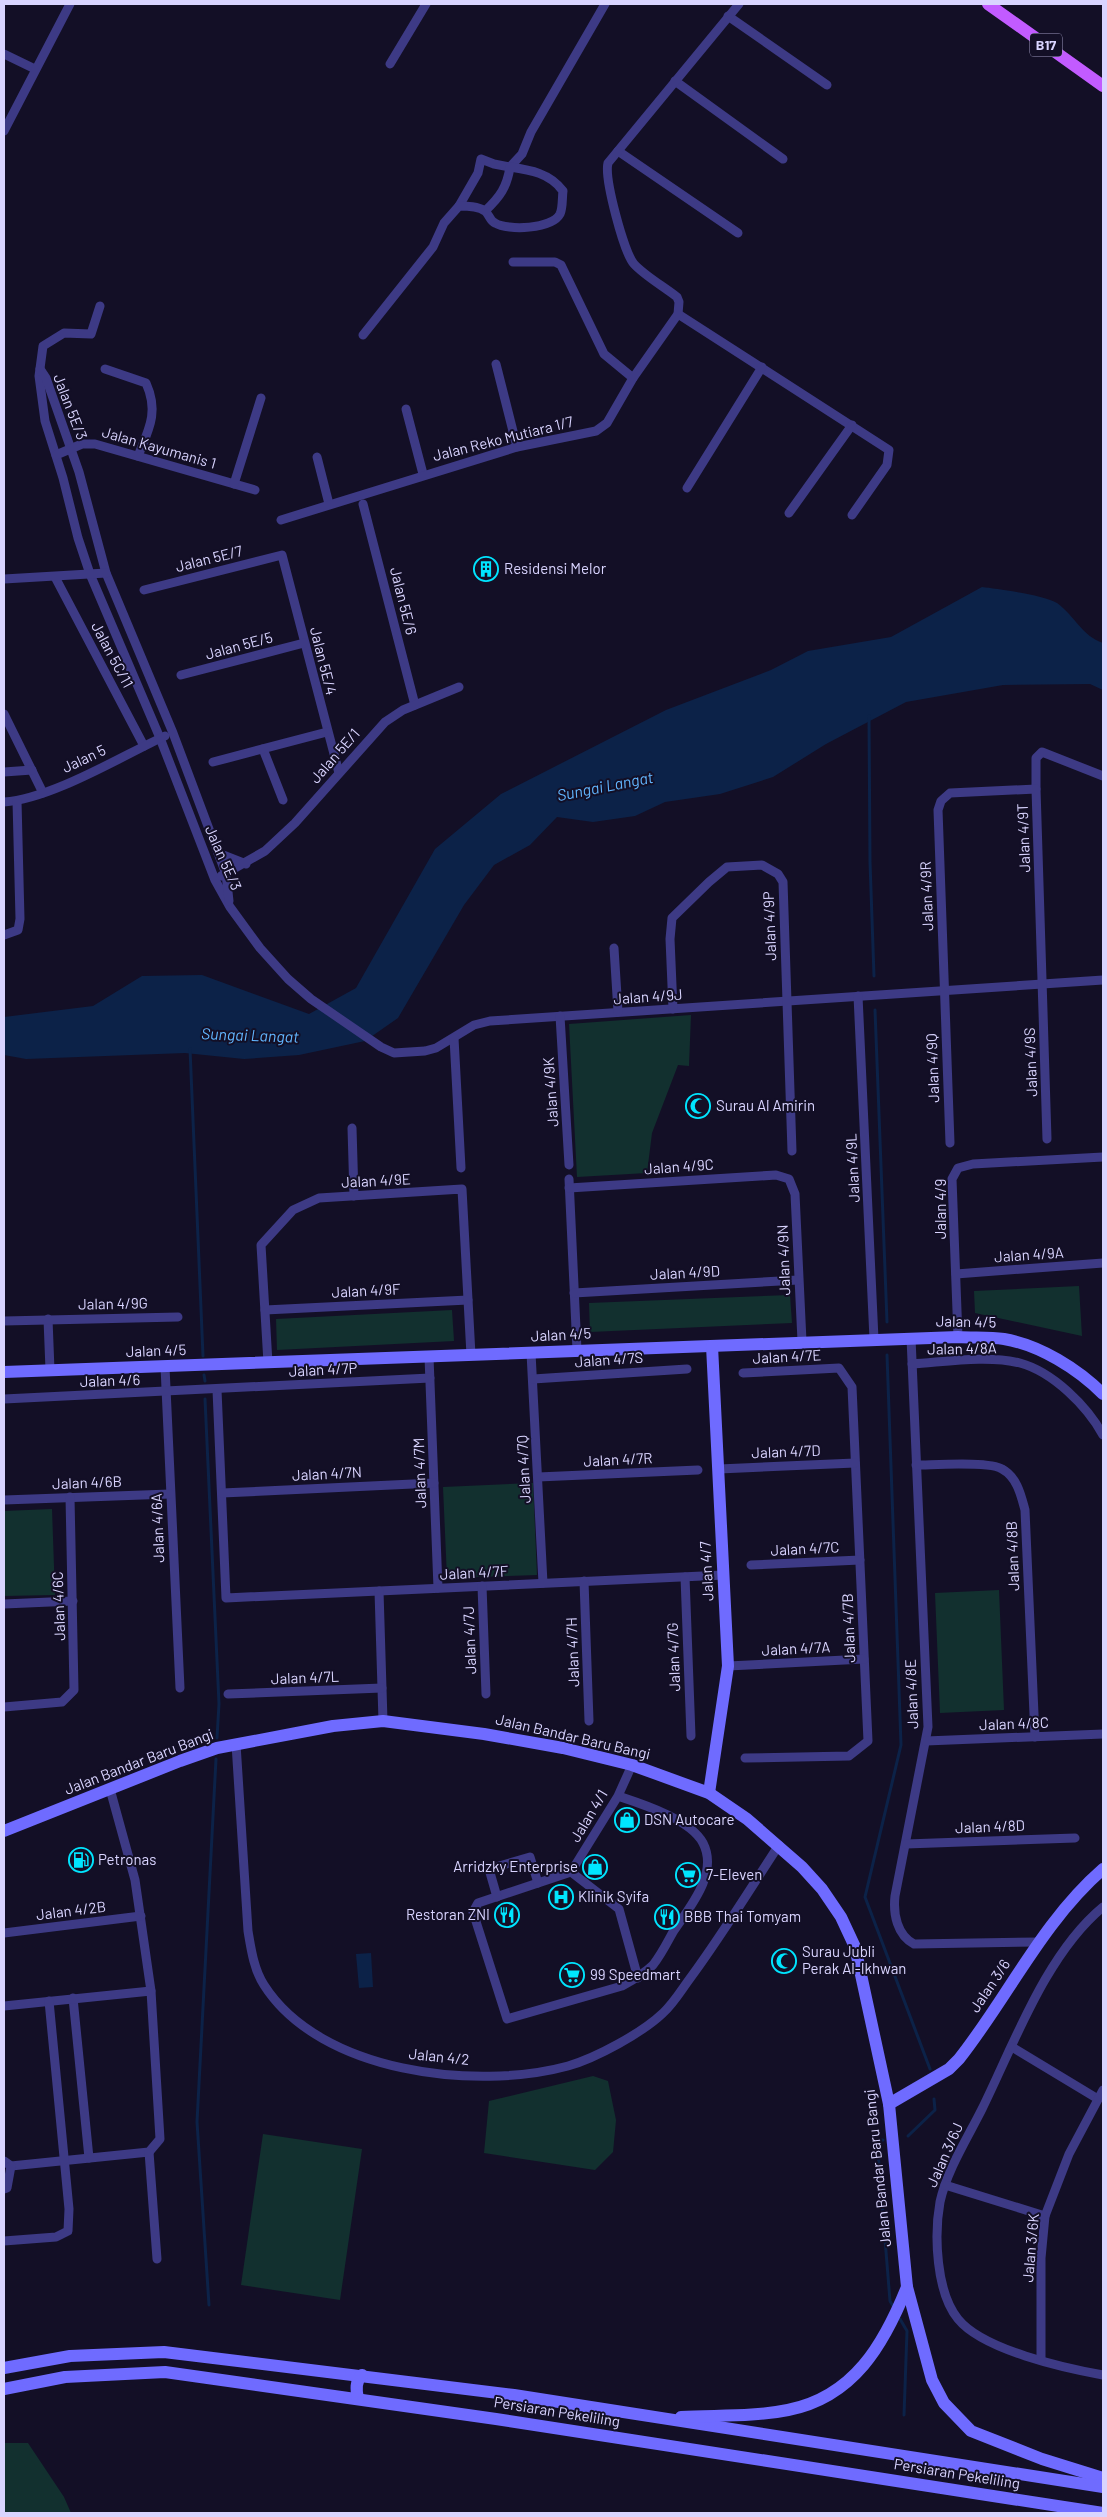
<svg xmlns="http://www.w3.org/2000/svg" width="1107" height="2517" font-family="Barlow,sans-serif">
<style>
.green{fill:#12302f}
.water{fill:#0c2248}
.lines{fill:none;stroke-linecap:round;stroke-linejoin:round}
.stream{stroke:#0c2248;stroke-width:3}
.street{stroke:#3d3a85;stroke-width:9}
.secondary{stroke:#6f6bff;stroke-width:12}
.primary{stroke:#c25bff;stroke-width:12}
.labels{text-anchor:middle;stroke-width:4;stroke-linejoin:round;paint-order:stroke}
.shield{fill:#130f26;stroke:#9e99be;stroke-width:1}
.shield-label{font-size:14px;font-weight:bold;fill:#d9d4ff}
.street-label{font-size:15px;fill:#d9d4ff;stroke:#130f26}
.poi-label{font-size:15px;fill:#d9d4ff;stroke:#130f26;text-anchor:start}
.water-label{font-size:16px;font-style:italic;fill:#62b6ff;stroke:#130f26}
</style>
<rect width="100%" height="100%" fill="#130f26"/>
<g class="green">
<polygon points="691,1015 689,1066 678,1065 652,1133 647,1173 577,1177 569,1024"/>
<polygon points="1079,1286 1082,1336 975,1313 974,1291"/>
<polygon points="790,1295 792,1323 590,1332 589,1303"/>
<polygon points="452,1310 454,1341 277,1350 276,1319"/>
<polygon points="533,1483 537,1575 447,1578 443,1487"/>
<polygon points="52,1509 55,1595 4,1596 4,1511"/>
<polygon points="999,1590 1004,1710 940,1713 935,1593"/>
<polygon points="593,2076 608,2081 616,2120 613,2152 595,2170 484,2153 489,2101"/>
<polygon points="263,2134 362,2149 340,2300 241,2285"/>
<polygon points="4,2443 28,2443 64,2497 71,2513 4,2513"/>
</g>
<g class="water">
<path d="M982 587C998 589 1045 595 1057 603 1075 616 1082 636 1103 643V690L1090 684 1003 685 906 702 826 744 773 777 720 794 665 802 635 816 593 822 557 817 530 845 494 865 464 905 398 1018 365 1041 299 1055 244 1059 185 1053 26 1059 4 1055V1017L93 1006 142 976 202 975 309 1014 356 988 435 849 501 794 666 710 771 670 808 651 891 637Z"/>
<polygon points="371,1953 373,1987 359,1988 356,1954"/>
</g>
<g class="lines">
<g class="stream">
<polyline points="869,716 870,862 874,976"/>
<polyline points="875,1010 887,1322"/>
<polyline points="190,1049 203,1356"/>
<polyline points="887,1355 901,1745 865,1897 930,2069"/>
<polyline points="204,1375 205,1381"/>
<polyline points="205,1399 219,1704 217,1738"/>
<polyline points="908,2136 935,2110 934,2099"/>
<polyline points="883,2140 877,2140 890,2301 893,2306"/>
<polyline points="209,2305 197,2122 216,1759"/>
<polyline points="900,2319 907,2331 904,2415"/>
</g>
<g class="street">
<polyline points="728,16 827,85"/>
<polyline points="4,54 35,69"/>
<polyline points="390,64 426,4"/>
<polyline points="675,81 783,159"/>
<polyline points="4,131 70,4"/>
<polyline points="618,151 738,233"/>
<polyline points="459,206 478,173 481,159 494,164 510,167 522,154 531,132 605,4"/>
<polyline points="513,262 555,262 561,265 604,354 633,378"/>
<polyline points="100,306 91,334 64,333 43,346 39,376 45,421 63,478 78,538 90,574 160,738 215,880 230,907 260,948 288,979 311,999 381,1047 394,1053 425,1051 436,1048 474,1025 490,1021 1103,980"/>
<polyline points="678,314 889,450 887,465 852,515"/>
<path d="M363 335 433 247 444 223 459 206C467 206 478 206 485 211 489 214 490 221 495 223 508 231 552 229 560 214 563 208 562 197 563 191 550 173 530 170 510 167 507 187 500 197 485 211"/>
<polyline points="496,364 517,447"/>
<polyline points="40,369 46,378 79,472 106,573 173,733 218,853 226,874 229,901"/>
<path d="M105 369 146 383C159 412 149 429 138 456"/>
<polyline points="406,409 423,474"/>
<polyline points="56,455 82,444 95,444 255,490"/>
<polyline points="317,457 329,504"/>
<polyline points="234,484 261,398"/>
<polyline points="687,488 762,367"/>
<polyline points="363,504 415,705"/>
<polyline points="789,513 852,425"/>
<path d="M281 520 517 447 596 431 607 423 633 378 678 314 679 302 677 297C663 286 645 276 634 264 624 253 604 178 608 163L739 4"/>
<polyline points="55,577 144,746"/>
<polyline points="4,579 106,573"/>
<polyline points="144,590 282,555 339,773"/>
<polyline points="181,675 304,643"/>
<polyline points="4,714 43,793"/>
<polyline points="263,749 283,800"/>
<polyline points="213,762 327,732"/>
<polyline points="4,772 32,770"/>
<polyline points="1036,789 1036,758 1042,752 1103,776"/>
<path d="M4 802C51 799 120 757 165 736"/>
<polyline points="218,853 246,864"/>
<polyline points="221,876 265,851 295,823 385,722 403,710 459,687"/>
<polyline points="4,935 18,930 20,919 17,801"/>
<polyline points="614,948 618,1012"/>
<polyline points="858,996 874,1339"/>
<polyline points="673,1009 670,939 672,918 709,882 727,867 762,865 778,874 783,882 792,1151"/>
<polyline points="560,1016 569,1165"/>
<polyline points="454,1038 461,1168"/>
<polyline points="352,1128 354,1196"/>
<polyline points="950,1143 938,810 941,801 950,793 1036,789 1047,1139"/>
<polyline points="569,1179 577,1350"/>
<polyline points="569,1188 776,1175 789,1179 795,1194 802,1341"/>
<polyline points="956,1274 1103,1263"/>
<polyline points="574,1293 798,1280"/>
<polyline points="265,1310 468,1300"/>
<polyline points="48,1319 50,1370"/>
<polyline points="4,1321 178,1317"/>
<polyline points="958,1337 952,1179 958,1168 973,1164 1103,1157"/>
<path d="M911 1338 928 1727 895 1896C893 1914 897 1935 914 1944L1039 1942"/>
<polyline points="531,1353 543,1583"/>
<polyline points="429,1357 438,1588"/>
<polyline points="268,1363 261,1245 293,1210 319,1198 462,1189 471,1355"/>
<path d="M912 1364C945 1362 987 1355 1020 1363 1053 1372 1087 1406 1103 1435"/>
<polyline points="165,1367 180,1688"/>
<polyline points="743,1373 839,1368 852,1387 868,1741 849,1756 745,1758"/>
<polyline points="533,1379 687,1369"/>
<polyline points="217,1390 226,1598 724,1575"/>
<polyline points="4,1399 430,1378"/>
<path d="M916 1465C933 1465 990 1461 1002 1469 1017 1477 1021 1495 1025 1510L1035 1737"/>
<polyline points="719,1469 855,1463"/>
<polyline points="538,1477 698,1470"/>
<polyline points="222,1493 434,1483"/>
<polyline points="4,1500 170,1494"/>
<polyline points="751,1565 860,1560"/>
<polyline points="685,1577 691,1736"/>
<polyline points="584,1581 589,1721"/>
<polyline points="482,1586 486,1694"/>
<polyline points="379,1591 383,1721"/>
<polyline points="4,1604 73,1601"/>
<polyline points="728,1666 864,1659"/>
<polyline points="228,1694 382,1688"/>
<polyline points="4,1707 62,1702 74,1690 70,1497"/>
<polyline points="926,1741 1103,1734"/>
<path d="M236 1744 248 1931C251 1949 254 1970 264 1985 320 2073 476 2091 568 2066 596 2058 642 2033 663 2013 674 2003 682 1989 691 1977 722 1935 750 1889 779 1845"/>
<polyline points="110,1789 135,1880 151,1991"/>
<path d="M618 1796C642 1804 690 1819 703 1843 719 1874 689 1908 673 1932 667 1943 661 1955 653 1965 644 1974 633 1980 622 1986L507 2019 473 1912 478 1903 571 1872 618 1796 632 1765"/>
<polyline points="906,1844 1075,1838"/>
<polyline points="571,1872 619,1909 638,1978"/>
<polyline points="497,1897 489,1869 530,1857 538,1883"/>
<path d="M1103 1907C1046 1954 1014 2044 982 2109 967 2139 947 2170 940 2202 934 2235 936 2292 958 2319 983 2350 1064 2368 1103 2375"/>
<polyline points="4,1933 141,1916"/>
<polyline points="73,1998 89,2158"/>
<polyline points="4,2006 151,1991 160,2139 149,2152 11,2166 4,2161"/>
<polyline points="1012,2047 1098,2099"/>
<polyline points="149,2152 157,2259"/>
<polyline points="945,2185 1045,2216"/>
<polyline points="4,2189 7,2188 11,2166"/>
<polyline points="4,2241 56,2237 68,2231 69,2209 49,2001"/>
<polyline points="1041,2360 1041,2258 1045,2216 1069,2154 1103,2090"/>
</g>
<g class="secondary">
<path d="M4 1372 958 1337C973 1338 989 1337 1004 1339 1040 1345 1078 1369 1103 1394"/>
<polyline points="709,1793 728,1666 712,1346"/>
<polyline points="4,1831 180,1761 217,1748 333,1726 383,1721 484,1734 563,1748 632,1765 709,1793 747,1819 802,1867 822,1889 841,1917 855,1947 889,2104 907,2287 932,2380 944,2403 971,2431 1042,2459 1103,2478"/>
<path d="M889 2104 949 2069 959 2059C1008 1997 1042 1922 1103 1869"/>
<polyline points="4,2368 70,2356 164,2352 514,2395 1103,2487"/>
<polyline points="4,2389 65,2377 165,2372 496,2419 1103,2513"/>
<path d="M358 2399C356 2390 355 2381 362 2375"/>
<path d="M681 2417C716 2415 754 2417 788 2410 854 2397 884 2344 907 2287"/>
</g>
<polyline class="primary" points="988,4 1103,86"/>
</g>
<defs>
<symbol id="building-ring" viewBox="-11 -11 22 22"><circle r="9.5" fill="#130f26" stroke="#00e5ff" stroke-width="1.5"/><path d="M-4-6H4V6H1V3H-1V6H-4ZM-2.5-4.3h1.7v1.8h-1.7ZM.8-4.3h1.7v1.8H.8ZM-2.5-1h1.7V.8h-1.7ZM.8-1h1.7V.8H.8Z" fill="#00e5ff"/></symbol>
<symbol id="mosque-ring" viewBox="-11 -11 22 22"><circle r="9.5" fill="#130f26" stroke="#00e5ff" stroke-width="1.5"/><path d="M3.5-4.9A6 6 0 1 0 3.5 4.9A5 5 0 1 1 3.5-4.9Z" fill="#00e5ff"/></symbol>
<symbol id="shop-ring" viewBox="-11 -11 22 22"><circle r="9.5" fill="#130f26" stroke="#00e5ff" stroke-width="1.5"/><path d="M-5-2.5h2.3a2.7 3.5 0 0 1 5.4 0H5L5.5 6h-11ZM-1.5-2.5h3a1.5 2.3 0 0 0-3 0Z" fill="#00e5ff"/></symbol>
<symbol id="fuel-ring" viewBox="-11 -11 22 22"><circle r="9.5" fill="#130f26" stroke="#00e5ff" stroke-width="1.5"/><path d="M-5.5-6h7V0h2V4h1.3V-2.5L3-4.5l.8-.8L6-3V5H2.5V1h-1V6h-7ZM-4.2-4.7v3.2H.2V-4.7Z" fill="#00e5ff"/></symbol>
<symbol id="supermarket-ring" viewBox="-11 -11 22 22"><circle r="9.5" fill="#130f26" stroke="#00e5ff" stroke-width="1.5"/><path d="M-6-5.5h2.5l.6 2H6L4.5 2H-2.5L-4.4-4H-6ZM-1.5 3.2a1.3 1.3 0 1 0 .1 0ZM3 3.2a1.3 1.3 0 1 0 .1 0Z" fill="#00e5ff"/></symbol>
<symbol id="hospital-ring" viewBox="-11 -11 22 22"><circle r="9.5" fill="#130f26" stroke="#00e5ff" stroke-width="1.5"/><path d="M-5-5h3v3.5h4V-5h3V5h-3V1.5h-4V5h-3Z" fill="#00e5ff"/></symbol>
<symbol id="restaurant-ring" viewBox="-11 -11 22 22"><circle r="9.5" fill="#130f26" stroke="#00e5ff" stroke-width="1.5"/><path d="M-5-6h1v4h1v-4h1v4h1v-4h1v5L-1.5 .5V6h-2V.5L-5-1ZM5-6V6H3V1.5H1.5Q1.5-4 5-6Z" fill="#00e5ff"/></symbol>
</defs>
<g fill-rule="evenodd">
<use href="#building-ring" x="472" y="555" width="28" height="28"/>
<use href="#mosque-ring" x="684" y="1092" width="28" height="28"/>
<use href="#shop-ring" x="613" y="1806" width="28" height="28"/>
<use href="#fuel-ring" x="67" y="1846" width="28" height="28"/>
<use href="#shop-ring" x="581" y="1853" width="28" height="28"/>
<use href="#supermarket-ring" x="674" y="1861" width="28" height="28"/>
<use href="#hospital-ring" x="547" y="1883" width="28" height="28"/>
<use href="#restaurant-ring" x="493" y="1901" width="28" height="28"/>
<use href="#restaurant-ring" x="653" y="1903" width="28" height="28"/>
<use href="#mosque-ring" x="770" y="1947" width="28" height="28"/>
<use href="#supermarket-ring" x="558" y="1961" width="28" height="28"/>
</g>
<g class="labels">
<rect class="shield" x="1030" y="33.5" width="32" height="23" rx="4"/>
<g class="shield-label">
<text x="1046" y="50">B17</text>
</g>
<g class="street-label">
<text transform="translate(70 407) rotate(69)" y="5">Jalan 5E/3</text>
<text transform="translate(503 439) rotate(-14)" y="5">Jalan Reko Mutiara 1/7</text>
<text transform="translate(159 448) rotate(16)" y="5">Jalan Kayumanis 1</text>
<text transform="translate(209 559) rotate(-14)" y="5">Jalan 5E/7</text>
<text transform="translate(403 601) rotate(76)" y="5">Jalan 5E/6</text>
<text transform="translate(239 646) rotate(-15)" y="5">Jalan 5E/5</text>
<text transform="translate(112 655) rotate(62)" y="5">Jalan 5C/11</text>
<text transform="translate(323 661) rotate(76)" y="5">Jalan 5E/4</text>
<text transform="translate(335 756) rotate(-49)" y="5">Jalan 5E/1</text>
<text transform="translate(84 759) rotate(-25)" y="5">Jalan 5</text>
<text transform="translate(1024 838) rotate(-92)" y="5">Jalan 4/9T</text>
<text transform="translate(223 858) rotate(66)" y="5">Jalan 5E/3</text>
<text transform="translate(927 896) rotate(-92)" y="5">Jalan 4/9R</text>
<text transform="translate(770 926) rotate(-92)" y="5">Jalan 4/9P</text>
<text transform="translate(648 997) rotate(-4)" y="5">Jalan 4/9J</text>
<text transform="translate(1031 1062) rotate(-92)" y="5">Jalan 4/9S</text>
<text transform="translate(933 1068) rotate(-92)" y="5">Jalan 4/9Q</text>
<text transform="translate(551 1092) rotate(-94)" y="5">Jalan 4/9K</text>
<text transform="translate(679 1167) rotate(-4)" y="5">Jalan 4/9C</text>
<text transform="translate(853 1168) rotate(-93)" y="5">Jalan 4/9L</text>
<text transform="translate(376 1181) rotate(-3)" y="5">Jalan 4/9E</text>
<text transform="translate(941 1209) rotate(-90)" y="5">Jalan 4/9</text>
<text transform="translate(1029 1255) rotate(-4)" y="5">Jalan 4/9A</text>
<text transform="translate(784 1260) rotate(-92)" y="5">Jalan 4/9N</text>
<text transform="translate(685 1273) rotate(-3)" y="5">Jalan 4/9D</text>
<text transform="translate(366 1291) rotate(-3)" y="5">Jalan 4/9F</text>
<text transform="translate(113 1304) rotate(-1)" y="5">Jalan 4/9G</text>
<text transform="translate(966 1322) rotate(1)" y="5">Jalan 4/5</text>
<text transform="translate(561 1335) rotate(-3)" y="5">Jalan 4/5</text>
<text transform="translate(962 1349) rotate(-1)" y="5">Jalan 4/8A</text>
<text transform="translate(156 1351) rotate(-2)" y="5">Jalan 4/5</text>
<text transform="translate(787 1357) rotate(-3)" y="5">Jalan 4/7E</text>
<text transform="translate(609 1360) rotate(-4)" y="5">Jalan 4/7S</text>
<text transform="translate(323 1370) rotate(-3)" y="5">Jalan 4/7P</text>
<text transform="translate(110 1381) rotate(-2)" y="5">Jalan 4/6</text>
<text transform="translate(786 1452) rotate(-2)" y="5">Jalan 4/7D</text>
<text transform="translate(618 1460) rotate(-3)" y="5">Jalan 4/7R</text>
<text transform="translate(524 1469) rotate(-93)" y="5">Jalan 4/7Q</text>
<text transform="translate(420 1473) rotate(-92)" y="5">Jalan 4/7M</text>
<text transform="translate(327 1474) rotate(-3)" y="5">Jalan 4/7N</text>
<text transform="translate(87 1483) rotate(-2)" y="5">Jalan 4/6B</text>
<text transform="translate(158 1528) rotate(-92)" y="5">Jalan 4/6A</text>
<text transform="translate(805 1549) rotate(-3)" y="5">Jalan 4/7C</text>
<text transform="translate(1013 1556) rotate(-92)" y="5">Jalan 4/8B</text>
<text transform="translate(707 1571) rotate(-93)" y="5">Jalan 4/7</text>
<text transform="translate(474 1573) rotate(-3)" y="5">Jalan 4/7F</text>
<text transform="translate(59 1606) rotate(-92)" y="5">Jalan 4/6C</text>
<text transform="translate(849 1628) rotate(-92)" y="5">Jalan 4/7B</text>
<text transform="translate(470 1640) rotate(-92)" y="5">Jalan 4/7J</text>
<text transform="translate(796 1649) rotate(-3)" y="5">Jalan 4/7A</text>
<text transform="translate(573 1652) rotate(-92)" y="5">Jalan 4/7H</text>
<text transform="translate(674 1657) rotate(-92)" y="5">Jalan 4/7G</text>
<text transform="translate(305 1678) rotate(-2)" y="5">Jalan 4/7L</text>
<text transform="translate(912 1694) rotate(-92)" y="5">Jalan 4/8E</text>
<text transform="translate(1014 1724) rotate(-2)" y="5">Jalan 4/8C</text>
<text transform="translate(573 1737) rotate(13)" y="5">Jalan Bandar Baru Bangi</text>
<text transform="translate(139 1762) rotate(-21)" y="5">Jalan Bandar Baru Bangi</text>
<text transform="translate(589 1816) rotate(-59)" y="5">Jalan 4/1</text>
<text transform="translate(990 1827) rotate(-2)" y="5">Jalan 4/8D</text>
<text transform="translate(71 1911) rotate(-7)" y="5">Jalan 4/2B</text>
<text transform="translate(990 1986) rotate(-56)" y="5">Jalan 3/6</text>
<text transform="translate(439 2057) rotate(6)" y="5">Jalan 4/2</text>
<text transform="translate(945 2155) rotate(-66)" y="5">Jalan 3/6J</text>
<text transform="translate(878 2168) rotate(-96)" y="5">Jalan Bandar Baru Bangi</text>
<text transform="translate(1031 2248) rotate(-85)" y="5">Jalan 3/6K</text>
<text transform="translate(557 2412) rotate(9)" y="5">Persiaran Pekeliling</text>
<text transform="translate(957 2474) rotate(9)" y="5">Persiaran Pekeliling</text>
</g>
<g class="poi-label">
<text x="504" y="574">Residensi Melor</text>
<text x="716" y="1111">Surau Al Amirin</text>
<text x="644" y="1825">DSN Autocare</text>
<text x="98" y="1865">Petronas</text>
<text x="578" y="1872" text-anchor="end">Arridzky Enterprise</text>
<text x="706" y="1880">7-Eleven</text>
<text x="578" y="1902">Klinik Syifa</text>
<text x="490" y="1920" text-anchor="end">Restoran ZNI</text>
<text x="684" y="1922">BBB Thai Tomyam</text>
<text x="802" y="1957">Surau Jubli<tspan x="802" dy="17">Perak Al-Ikhwan</tspan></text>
<text x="590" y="1980">99 Speedmart</text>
</g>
<g class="water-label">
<text transform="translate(605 786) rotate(-11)" y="6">Sungai Langat</text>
<text transform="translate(250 1035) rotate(2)" y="6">Sungai Langat</text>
</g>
</g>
<rect width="1107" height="2517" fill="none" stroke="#d9d4ff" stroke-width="10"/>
</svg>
